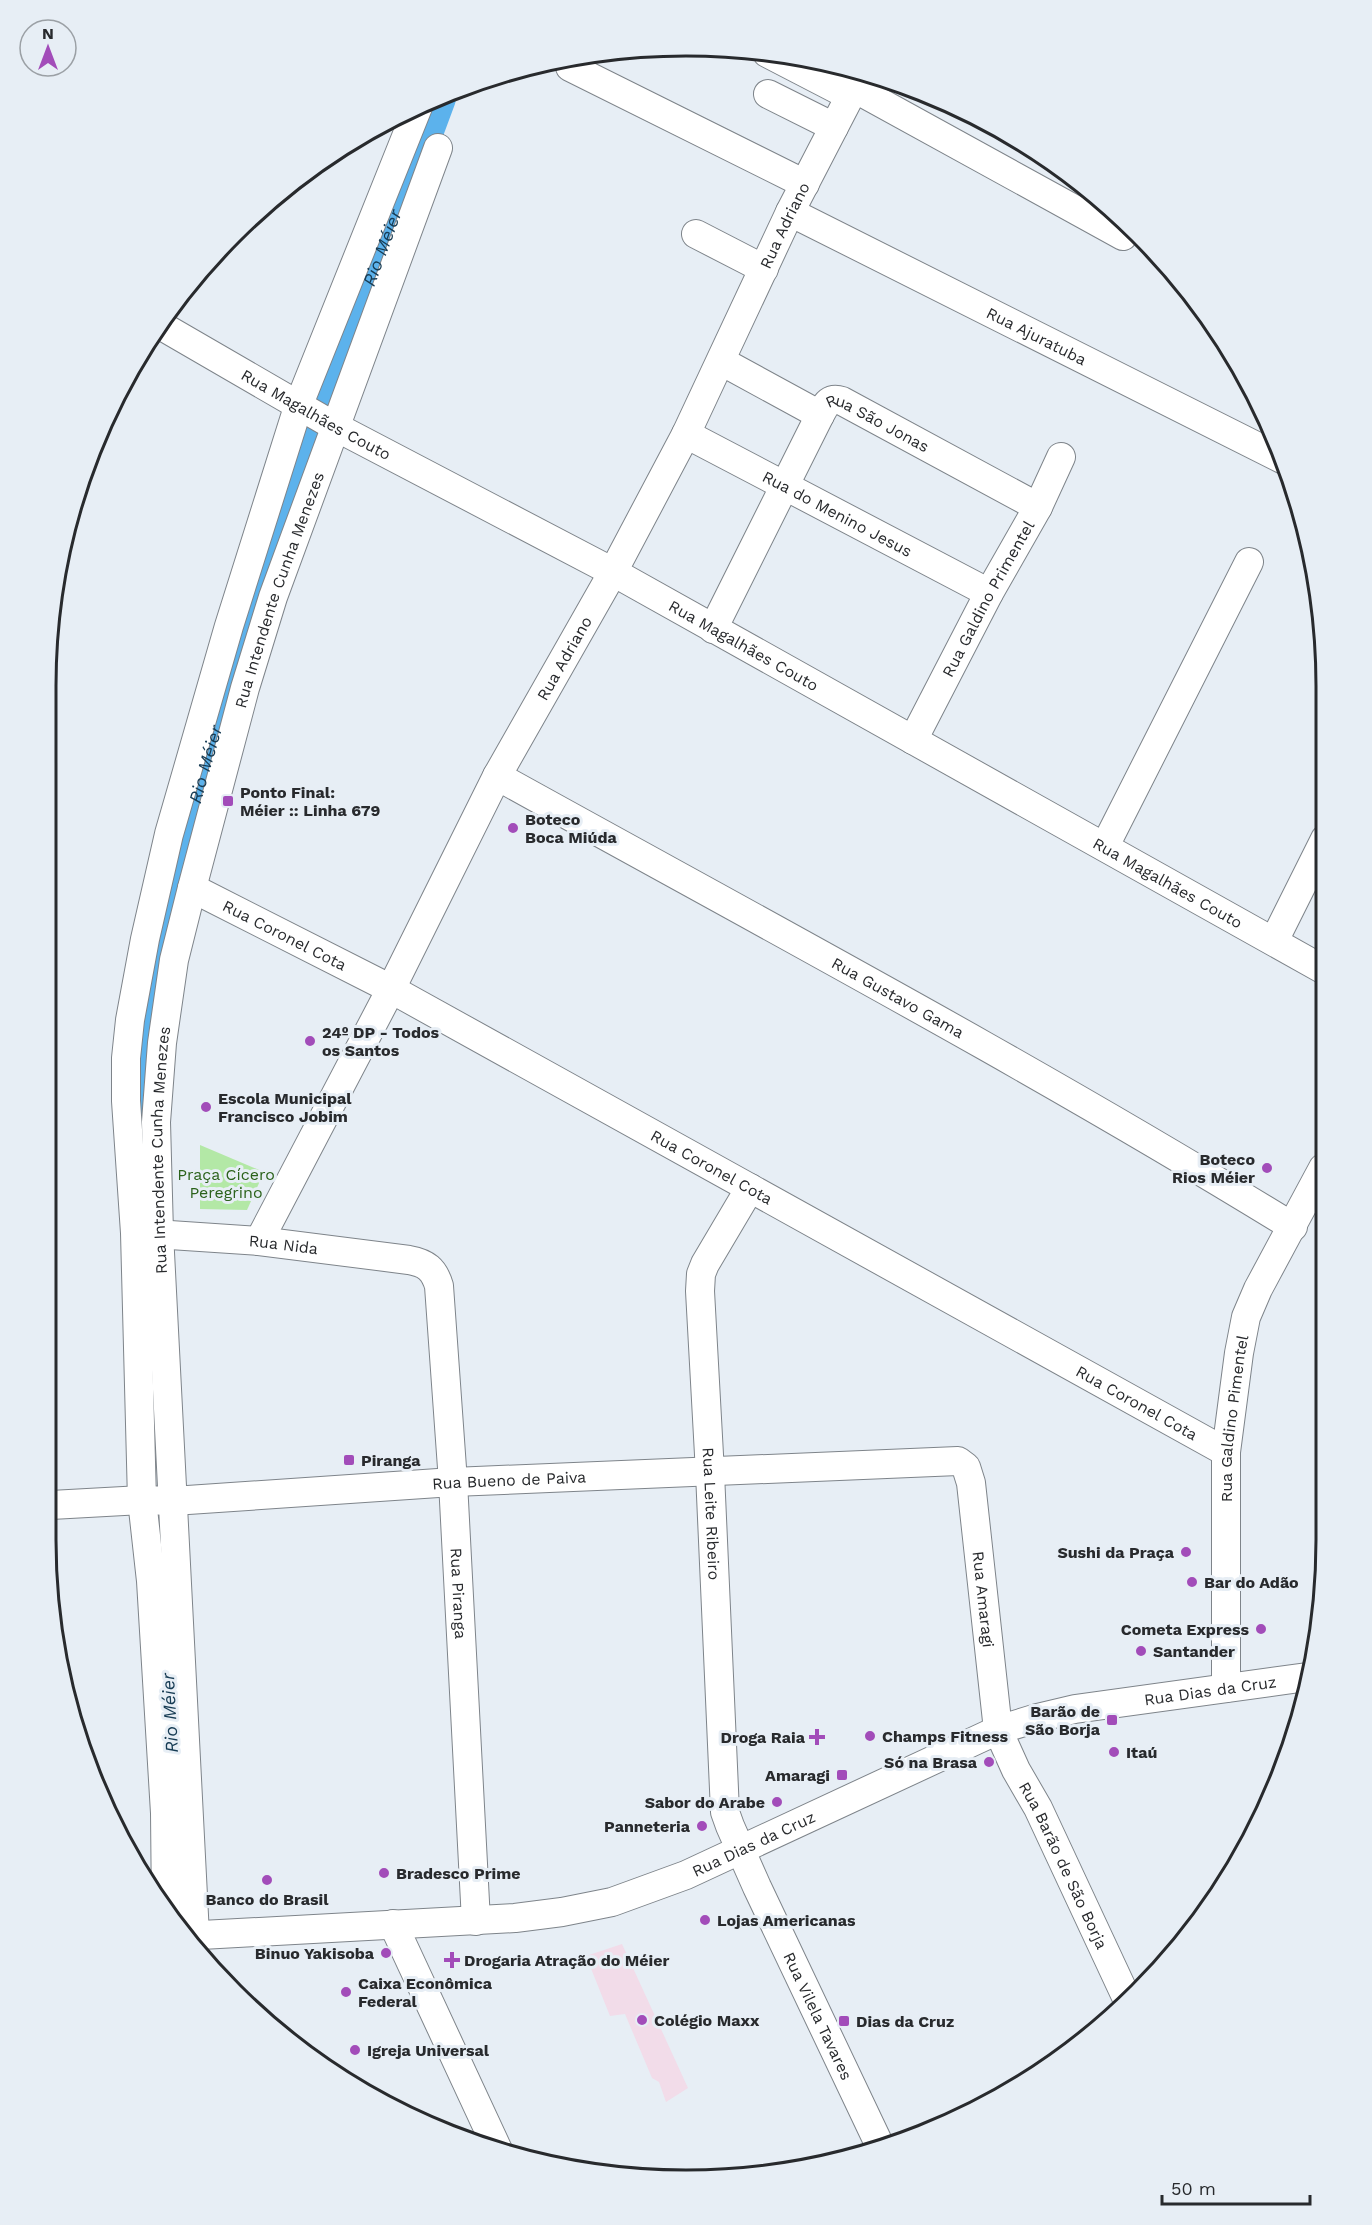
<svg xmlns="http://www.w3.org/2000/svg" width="1372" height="2225" font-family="'Work Sans',sans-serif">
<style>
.education{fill:#f2dce9}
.green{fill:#b3e8a6}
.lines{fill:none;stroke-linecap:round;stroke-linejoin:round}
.river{stroke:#5cb2ec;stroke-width:36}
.minor-casing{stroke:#7e848a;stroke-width:30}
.minor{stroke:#fff;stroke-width:28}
.poi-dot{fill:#a24cb9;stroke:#e7eef5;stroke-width:2}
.labels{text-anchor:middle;stroke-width:6;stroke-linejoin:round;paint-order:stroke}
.street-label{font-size:16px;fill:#282a2d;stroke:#e7eef5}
.poi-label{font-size:16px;font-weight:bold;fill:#282a2d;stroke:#e7eef5;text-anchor:start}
.park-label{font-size:16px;fill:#2b621b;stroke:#e7eef5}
.water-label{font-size:18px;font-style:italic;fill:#163b53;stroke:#e7eef5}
.rim{fill:none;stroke:#282a2d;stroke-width:3}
</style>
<rect width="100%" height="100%" fill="#e7eef5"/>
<polygon class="education" points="622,1944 688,2088 666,2102 659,2082 652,2078 625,2014 610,2016 586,1956"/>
<polygon class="green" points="200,1145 264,1172 247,1210 200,1209"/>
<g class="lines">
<g class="river">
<path id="s1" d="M327 397 438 98"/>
<path id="s2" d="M140 1103C141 994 171 888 200 784 233 666 271 550 313 435"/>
</g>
<defs>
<g id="minor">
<polyline points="767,53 850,96"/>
<polyline points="570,67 805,184"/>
<polyline points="854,88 1123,236"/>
<polyline points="768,94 834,127"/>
<path id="s3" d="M790 212 1284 460"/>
<polyline points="696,234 764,269"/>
<path id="s4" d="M160 325 336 427 613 572 1324 970"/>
<path id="s5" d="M721 361 820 415C826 404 829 397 842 401L1038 507"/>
<path id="s6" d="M686 434 989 593"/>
<polyline points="713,629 820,415"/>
<path id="s7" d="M913 740 989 593 1038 507 1061 457"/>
<path id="s8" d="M497 776C764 924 1033 1067 1293 1227"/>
<polyline points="1105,846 1249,562"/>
<path id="s9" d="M192 888 391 989 1226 1452"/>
<polyline points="1274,941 1325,839"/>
<path id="s10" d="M750 1188 705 1264 701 1274 700 1291 710 1473 725 1812 730 1826 757 1887 881 2148"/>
<path id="s11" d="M140 1233 259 1241 409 1260C426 1263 434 1269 439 1286L453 1482 476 1921"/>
<path id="s12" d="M259 1241 391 989 497 776 613 572 686 434 790 212 863 71"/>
<path id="s13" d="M51 1505 142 1500 173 1501 453 1482 958 1461 966 1467 971 1483 998 1730 1016 1770 1038 1808 1128 2001"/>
<path id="s14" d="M1226 1688V1452L1239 1353 1246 1317 1258 1289 1323 1168"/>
<polyline points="166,1911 165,1813 151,1581 142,1500 135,1233 126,1101 126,1058 130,1020 145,939 169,834 229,626 299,404 418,107"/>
<polyline points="393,1924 498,2150"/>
<path id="s15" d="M195 1935 159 1233 156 1122 162 1043 174 960 192 888 245 688 273 597 438 148"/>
<path id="s16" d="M183 1936 515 1918 562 1912 612 1902 686 1875 998 1730 1037 1718 1075 1709 1307 1677"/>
</g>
</defs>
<use href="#minor" class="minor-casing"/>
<use href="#minor" class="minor"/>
</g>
<g class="poi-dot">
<rect x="222" y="795" width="12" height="12" rx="3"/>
<circle cx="513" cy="828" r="6"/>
<circle cx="310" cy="1041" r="6"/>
<circle cx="206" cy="1107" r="6"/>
<circle cx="1267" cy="1168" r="6"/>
<rect x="343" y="1454" width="12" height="12" rx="3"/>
<circle cx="1186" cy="1552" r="6"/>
<circle cx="1192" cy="1582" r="6"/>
<circle cx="1261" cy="1629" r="6"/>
<circle cx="1141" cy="1651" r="6"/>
<rect x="1106" y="1714" width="12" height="12" rx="3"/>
<circle cx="870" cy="1736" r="6"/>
<path d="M814 1728h6v6h6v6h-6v6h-6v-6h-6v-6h6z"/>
<circle cx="1114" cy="1752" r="6"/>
<circle cx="989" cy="1762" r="6"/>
<rect x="836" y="1769" width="12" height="12" rx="3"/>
<circle cx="777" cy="1802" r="6"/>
<circle cx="702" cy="1826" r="6"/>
<circle cx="384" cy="1873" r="6"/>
<circle cx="267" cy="1880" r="6"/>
<circle cx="705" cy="1920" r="6"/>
<circle cx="386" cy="1953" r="6"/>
<path d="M449 1951h6v6h6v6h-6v6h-6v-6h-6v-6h6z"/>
<circle cx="346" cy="1992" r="6"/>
<circle cx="642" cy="2020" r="6"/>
<rect x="838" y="2015" width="12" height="12" rx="3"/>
<circle cx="355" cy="2050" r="6"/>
</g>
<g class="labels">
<g class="street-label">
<text dy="6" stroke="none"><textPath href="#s12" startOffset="1144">Rua Adriano</textPath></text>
<text dy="6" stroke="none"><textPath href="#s3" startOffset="276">Rua Ajuratuba</textPath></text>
<text dy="6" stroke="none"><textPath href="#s4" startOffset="180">Rua Magalhães Couto</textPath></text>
<text dy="6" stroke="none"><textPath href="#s5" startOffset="183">Rua São Jonas</textPath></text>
<text dy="6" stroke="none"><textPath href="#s6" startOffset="171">Rua do Menino Jesus</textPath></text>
<text dy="6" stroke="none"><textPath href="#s15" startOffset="1362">Rua Intendente Cunha Menezes</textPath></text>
<text dy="6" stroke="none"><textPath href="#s7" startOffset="160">Rua Galdino Primentel</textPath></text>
<text dy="6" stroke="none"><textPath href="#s4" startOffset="666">Rua Magalhães Couto</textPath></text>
<text dy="6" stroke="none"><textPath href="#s12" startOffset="658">Rua Adriano</textPath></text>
<text dy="6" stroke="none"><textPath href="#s4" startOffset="1152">Rua Magalhães Couto</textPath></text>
<text dy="6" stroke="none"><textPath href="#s9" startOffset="104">Rua Coronel Cota</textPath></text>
<text dy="6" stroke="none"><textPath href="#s8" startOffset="458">Rua Gustavo Gama</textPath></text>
<text dy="6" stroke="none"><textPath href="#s15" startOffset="786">Rua Intendente Cunha Menezes</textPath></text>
<text dy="6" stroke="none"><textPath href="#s9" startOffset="590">Rua Coronel Cota</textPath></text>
<text dy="6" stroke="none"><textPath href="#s11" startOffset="144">Rua Nida</textPath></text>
<text dy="6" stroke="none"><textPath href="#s9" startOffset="1076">Rua Coronel Cota</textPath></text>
<text dy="6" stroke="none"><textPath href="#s14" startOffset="270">Rua Galdino Pimentel</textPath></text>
<text dy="6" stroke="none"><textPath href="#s13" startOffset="459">Rua Bueno de Paiva</textPath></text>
<text dy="6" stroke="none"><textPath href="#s10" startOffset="339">Rua Leite Ribeiro</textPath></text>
<text dy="6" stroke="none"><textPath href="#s11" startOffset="621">Rua Piranga</textPath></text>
<text dy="6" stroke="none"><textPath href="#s13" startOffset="1052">Rua Amaragi</textPath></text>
<text dy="6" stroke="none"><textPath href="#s16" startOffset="1070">Rua Dias da Cruz</textPath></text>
<text dy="6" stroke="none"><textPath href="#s16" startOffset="584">Rua Dias da Cruz</textPath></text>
<text dy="6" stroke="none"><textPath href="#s13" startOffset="1334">Rua Barão de São Borja</textPath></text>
<text dy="6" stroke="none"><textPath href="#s10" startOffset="862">Rua Vilela Tavares</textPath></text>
</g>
<g class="poi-label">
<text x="240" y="798">Ponto Final:<tspan x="240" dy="18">Méier :: Linha 679</tspan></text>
<text x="525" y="825">Boteco<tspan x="525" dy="18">Boca Miúda</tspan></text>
<text x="322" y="1038">24º DP - Todos<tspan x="322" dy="18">os Santos</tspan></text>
<text x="218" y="1104">Escola Municipal<tspan x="218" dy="18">Francisco Jobim</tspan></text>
<text x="1255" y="1165" text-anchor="end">Boteco<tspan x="1255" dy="18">Rios Méier</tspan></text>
<text x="361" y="1466">Piranga</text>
<text x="1174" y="1558" text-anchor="end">Sushi da Praça</text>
<text x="1204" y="1588">Bar do Adão</text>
<text x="1249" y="1635" text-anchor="end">Cometa Express</text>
<text x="1153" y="1657">Santander</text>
<text x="1100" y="1717" text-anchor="end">Barão de<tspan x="1100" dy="18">São Borja</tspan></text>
<text x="882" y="1742">Champs Fitness</text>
<text x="805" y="1743" text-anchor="end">Droga Raia</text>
<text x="1126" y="1758">Itaú</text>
<text x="977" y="1768" text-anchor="end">Só na Brasa</text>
<text x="830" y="1781" text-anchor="end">Amaragi</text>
<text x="765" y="1808" text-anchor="end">Sabor do Arabe</text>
<text x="690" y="1832" text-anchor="end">Panneteria</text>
<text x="396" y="1879">Bradesco Prime</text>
<text x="267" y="1905" text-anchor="middle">Banco do Brasil</text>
<text x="717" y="1926">Lojas Americanas</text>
<text x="374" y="1959" text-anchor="end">Binuo Yakisoba</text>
<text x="464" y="1966">Drogaria Atração do Méier</text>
<text x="358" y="1989">Caixa Econômica<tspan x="358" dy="18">Federal</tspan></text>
<text x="654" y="2026">Colégio Maxx</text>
<text x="856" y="2027">Dias da Cruz</text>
<text x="367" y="2056">Igreja Universal</text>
</g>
<g class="park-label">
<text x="226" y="1180">Praça Cícero<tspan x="226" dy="18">Peregrino</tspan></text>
</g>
<g class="water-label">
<text dy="6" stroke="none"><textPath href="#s1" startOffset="159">Rio Méier</textPath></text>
<text dy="6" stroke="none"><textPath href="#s2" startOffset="346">Rio Méier</textPath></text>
<text transform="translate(170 1713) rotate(-93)" y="6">Rio Méier</text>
</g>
</g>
<path d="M0 0H1372V2225H0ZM686 56H686A630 630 0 0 1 1316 686V1540A630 630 0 0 1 686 2170H686A630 630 0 0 1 56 1540V686A630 630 0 0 1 686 56Z" fill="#e7eef5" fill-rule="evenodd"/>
<path class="rim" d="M686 56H686A630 630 0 0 1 1316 686V1540A630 630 0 0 1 686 2170H686A630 630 0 0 1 56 1540V686A630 630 0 0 1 686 56Z"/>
<g transform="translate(48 48)"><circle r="28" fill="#e7eef5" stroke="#9ba0a5" stroke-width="1.5"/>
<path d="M0-4.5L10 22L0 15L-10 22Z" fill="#a24cb9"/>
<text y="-9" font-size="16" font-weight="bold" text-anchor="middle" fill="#282a2d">N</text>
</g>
<path d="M1162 2195v9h148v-9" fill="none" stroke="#282a2d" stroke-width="3"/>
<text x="1171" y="2195" font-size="18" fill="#282a2d" stroke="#e7eef5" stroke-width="4.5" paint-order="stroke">50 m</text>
</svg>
